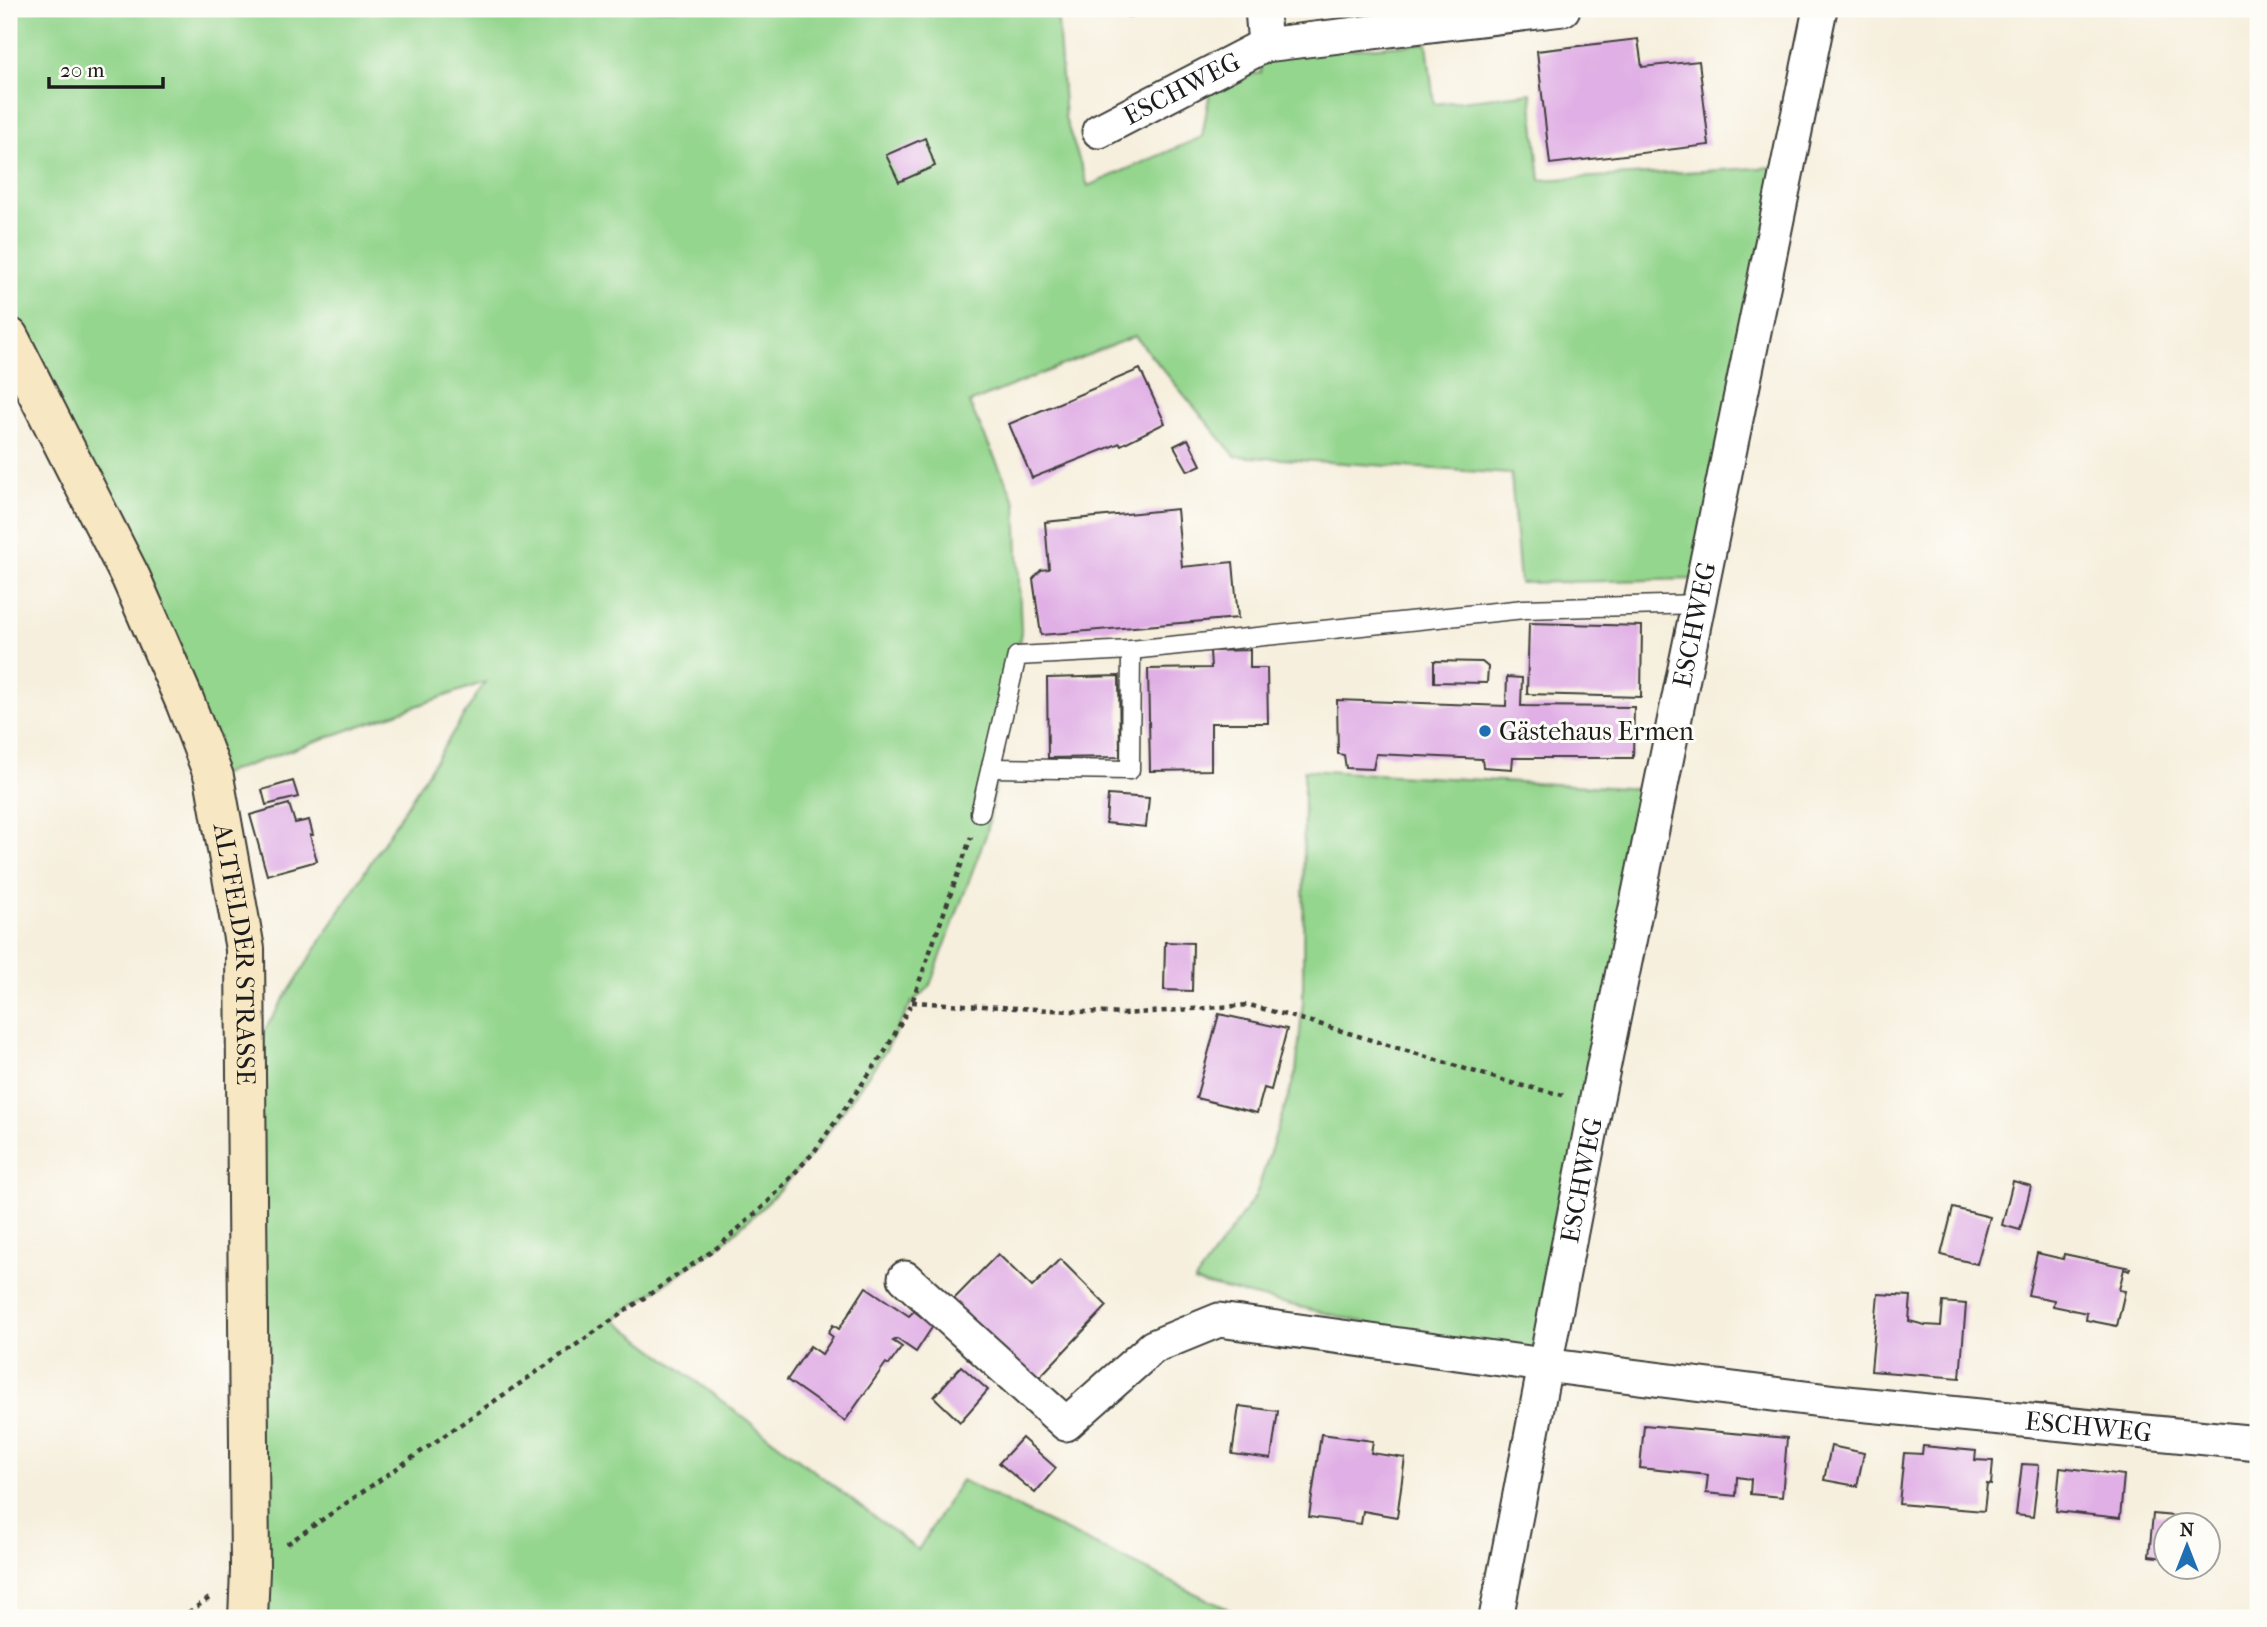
<svg xmlns="http://www.w3.org/2000/svg" width="2267" height="1627" font-family="'IM FELL French Canon',serif">
<style>
.green{fill:#94d68e;stroke:#587955;stroke-width:2}
.building{fill:#e0afe5}
.lines{fill:none;stroke-linecap:round;stroke-linejoin:round}
.lane-casing{stroke:#3d3c39;stroke-width:21}
.street-casing{stroke:#3d3c39;stroke-width:37}
.secondary-casing{stroke:#3d3c39;stroke-width:42}
.path{stroke:#3d3c39;stroke-width:4.5;stroke-dasharray:5 5;stroke-linecap:butt}
.lane{stroke:#fff;stroke-width:18}
.street{stroke:#fff;stroke-width:33}
.secondary{stroke:#f7e8c3;stroke-width:38}
.poi-dot{fill:#1f6fb2;stroke:#fdfcf7;stroke-width:2.5}
.labels{text-anchor:middle;stroke-width:6;stroke-linejoin:round;paint-order:stroke}
.street-label{font-size:26px;fill:#1c1c1c;stroke:#fdfcf7}
.poi-label{font-size:26px;fill:#1c1c1c;stroke:#fdfcf7;text-anchor:start}
</style>
<rect width="100%" height="100%" fill="#fdfcf7"/>
<filter id="ink" filterUnits="userSpaceOnUse"><feTurbulence type="fractalNoise" baseFrequency=".0143" numOctaves="2"/><feDisplacementMap in="SourceGraphic" scale="14" xChannelSelector="R" yChannelSelector="G"/><feConvolveMatrix kernelMatrix="1 2 1 2 8 2 1 2 1" color-interpolation-filters="sRGB"/></filter>
<filter id="wash" filterUnits="userSpaceOnUse"><feTurbulence type="fractalNoise" baseFrequency=".00686" numOctaves="4" result="noise"/><feDisplacementMap in="SourceGraphic" scale="28" xChannelSelector="R" yChannelSelector="G"/><feGaussianBlur stdDeviation="1.57" result="paint"/><feColorMatrix in="noise" values="0 0 0 0 0 0 0 0 0 0 0 0 0 0 0 0 0 1.4 0 .05"/><feComposite in="paint" operator="in"/></filter>
<g filter="url(#wash)">
<rect width="100%" height="100%" fill="#f6efdd"/>
<g class="green">
<polygon points="9,9 1057,9 1065,118 1088,186 1202,137 1212,80 1261,73 1258,57 1427,43 1434,104 1531,93 1540,180 1793,166 1696,579 1520,583 1511,474 1235,456 1135,336 969,403 1016,503 1021,632 987,832 929,988 912,1002 886,1050 814,1152 766,1204 718,1247 614,1319 918,1550 961,1480 1246,1618 238,1618 246,1059 485,682 214,777 9,337"/>
<polygon points="1304,770 1659,790 1544,1365 1194,1282 1256,1195 1296,1072 1303,1002"/>
</g>
<g id="blocks">
<g class="building">
<polygon points="1127,9 1196,9 1196,10 1128,17"/>
<polygon points="1638,39 1642,67 1699,61 1709,145 1550,164 1537,51"/>
<polygon points="925,138 935,166 899,182 886,155"/>
<polygon points="1140,369 1165,423 1121,445 1120,443 1032,478 1009,424"/>
<polygon points="1188,439 1201,465 1188,471 1174,446"/>
<polygon points="1177,509 1182,567 1233,562 1238,618 1041,635 1033,579 1041,570 1049,569 1045,522"/>
<polygon points="1529,623 1642,626 1641,697 1527,694"/>
<polygon points="1250,650 1250,668 1267,668 1268,723 1211,723 1211,770 1150,771 1148,669 1211,668 1210,651"/>
<polygon points="1434,661 1482,662 1488,667 1487,683 1434,682"/>
<polygon points="1119,676 1120,757 1048,758 1047,678"/>
<polygon points="1507,677 1522,678 1521,706 1634,707 1633,758 1513,758 1512,769 1483,767 1482,759 1376,754 1373,769 1346,768 1344,755 1338,754 1337,700 1506,706"/>
<polygon points="293,781 298,797 266,805 262,790"/>
<polygon points="1108,795 1149,798 1146,827 1106,823"/>
<polygon points="289,804 295,823 309,820 313,835 310,835 317,861 267,875 250,815"/>
<polygon points="1165,942 1193,943 1192,991 1164,990"/>
<polygon points="1219,1014 1287,1029 1271,1090 1264,1088 1257,1113 1196,1098"/>
<polygon points="2013,1181 2031,1186 2020,1230 2002,1225"/>
<polygon points="1953,1208 1990,1217 1977,1264 1941,1255"/>
<polygon points="2037,1253 2063,1259 2064,1254 2130,1268 2129,1271 2124,1269 2119,1290 2125,1291 2117,1326 2086,1320 2087,1313 2053,1306 2054,1300 2028,1295"/>
<polygon points="998,1254 1032,1287 1060,1259 1107,1306 1033,1384 950,1303"/>
<polygon points="866,1287 909,1316 914,1311 933,1326 916,1352 897,1339 893,1341 902,1347 889,1365 886,1363 845,1421 787,1380 810,1346 822,1354 833,1337 828,1333 833,1325 839,1329"/>
<polygon points="1878,1294 1911,1296 1909,1321 1925,1325 1941,1326 1943,1302 1966,1304 1960,1378 1871,1371"/>
<polygon points="961,1366 988,1390 960,1422 934,1397"/>
<polygon points="1239,1406 1278,1411 1271,1459 1232,1454"/>
<polygon points="1644,1425 1787,1438 1782,1497 1750,1494 1751,1479 1737,1477 1736,1496 1706,1493 1708,1475 1640,1468"/>
<polygon points="1321,1434 1373,1441 1371,1453 1405,1458 1397,1517 1363,1511 1361,1524 1309,1517"/>
<polygon points="1022,1438 1056,1468 1035,1493 999,1463"/>
<polygon points="1831,1446 1864,1453 1857,1486 1824,1480"/>
<polygon points="1923,1446 1976,1451 1975,1460 1993,1461 1991,1485 1987,1484 1984,1511 1899,1504 1904,1453 1922,1454"/>
<polygon points="2022,1464 2039,1465 2033,1517 2016,1515"/>
<polygon points="2060,1467 2124,1475 2120,1518 2056,1511"/>
<polygon points="2153,1514 2184,1517 2184,1526 2166,1526 2166,1558 2149,1556"/>
</g>
</g>
</g>
<g filter="url(#ink)">
<use href="#blocks" fill-opacity="0" stroke="#3d3c39" stroke-width="2"/>
<g class="lines">
<defs>
<g id="lane">
<polyline points="992,768 1130,770 1131,650"/>
<polyline points="980,813 1017,656 1131,650 1524,609 1699,604"/>
</g>
<g id="street">
<polyline points="1262,9 1265,45"/>
<path id="s1" d="M1099 131 1265 45 1563 9"/>
<path id="s2" d="M905 1278 1066 1424 1153 1347 1219 1320 1544 1365 1837 1402 2258 1443"/>
<path id="s3" d="M1496 1618 1596 1103 1820 9"/>
</g>
<g id="secondary">
<path id="s4" d="M9 337 131 578 185 702 214 777 245 949 250 1570 248 1618"/>
</g>
</defs>
<use href="#lane" class="lane-casing"/>
<use href="#street" class="street-casing"/>
<use href="#secondary" class="secondary-casing"/>
<g class="path">
<polyline points="912,1002 1123,1014 1249,1005 1319,1024 1515,1084 1563,1095"/>
<polyline points="287,1544 718,1247 766,1204 814,1152 886,1050 912,1002 971,837"/>
<polyline points="180,1618 211,1597"/>
</g>
<use href="#lane" class="lane"/>
<use href="#street" class="street"/>
<use href="#secondary" class="secondary"/>
</g>
</g>
<circle class="poi-dot" cx="1485" cy="731" r="7"/>
<g class="labels">
<g class="street-label">
<text dy="9" stroke="none"><textPath href="#s1" startOffset="93">ESCHWEG</textPath></text>
<text dy="9" stroke="none"><textPath href="#s3" startOffset="1013">ESCHWEG</textPath></text>
<text dy="9" stroke="none"><textPath href="#s4" startOffset="665">ALTFELDER STRASSE</textPath></text>
<text dy="9" stroke="none"><textPath href="#s3" startOffset="446">ESCHWEG</textPath></text>
<text dy="9" stroke="none"><textPath href="#s2" startOffset="1281">ESCHWEG</textPath></text>
</g>
<g class="poi-label">
<text x="1499" y="740">Gästehaus Ermen</text>
</g>
</g>
<rect width="2267" height="1627" fill="none" stroke="#fdfcf7" stroke-width="35"/>
<g transform="translate(2187 1546)"><circle r="33" fill="#fdfcf7" stroke="#a3a29f" stroke-width="2"/>
<path d="M0-5L12 26L0 18L-12 26Z" fill="#1f6fb2"/>
<text y="-10" font-size="19" font-weight="bold" text-anchor="middle" fill="#1c1c1c">N</text>
</g>
<path d="M49 77v10h114v-10" fill="none" stroke="#1c1c1c" stroke-width="3.5"/>
<text x="60" y="77" font-size="21" fill="#1c1c1c" stroke="#fdfcf7" stroke-width="5" paint-order="stroke">20 m</text>
</svg>
